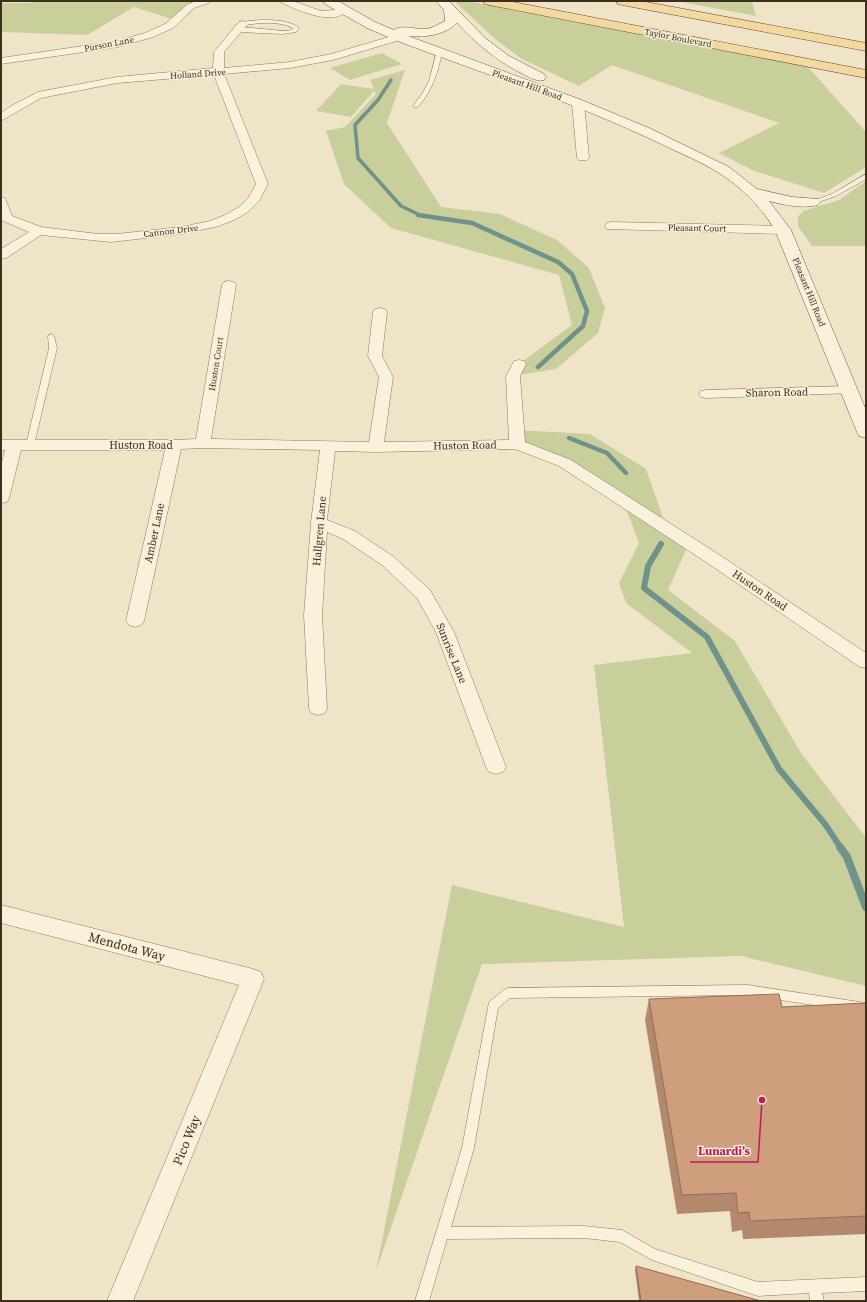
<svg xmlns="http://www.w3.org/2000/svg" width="867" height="1302" font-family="'Source Serif 4',serif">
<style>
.green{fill:#c9cf9b}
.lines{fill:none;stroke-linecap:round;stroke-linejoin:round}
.stream-far3{stroke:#6f938a;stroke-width:3.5}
.stream-far2{stroke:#6f938a;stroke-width:4.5}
.stream-far1{stroke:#6f938a;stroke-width:6}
.stream{stroke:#6f938a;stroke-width:8}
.service-casing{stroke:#8d765c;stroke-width:1}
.minor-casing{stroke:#8d765c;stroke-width:1}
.secondary-casing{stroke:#6f573f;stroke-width:1}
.primary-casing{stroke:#5b4430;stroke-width:1}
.service{fill:#faf1dc;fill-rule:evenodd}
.minor{fill:#faf1dc;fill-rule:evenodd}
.secondary{fill:#faf1dc;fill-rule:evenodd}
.primary{fill:#f3d9a0;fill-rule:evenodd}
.wall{fill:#b2896c}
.building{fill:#cf9f7d;stroke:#916f58}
.labels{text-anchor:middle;stroke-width:3;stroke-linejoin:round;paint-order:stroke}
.far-street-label{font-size:9px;fill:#3d2e20;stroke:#f7eed8}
.street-label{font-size:11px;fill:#3d2e20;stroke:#f7eed8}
.near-street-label{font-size:13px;fill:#3d2e20;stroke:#f7eed8}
.leader{fill:none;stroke:#c2185b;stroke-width:1.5}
.callout-dot{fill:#c2185b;stroke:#f7eed8;stroke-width:1.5}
.callout-label{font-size:12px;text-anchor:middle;font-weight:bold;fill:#c2185b;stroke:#f7eed8;stroke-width:3;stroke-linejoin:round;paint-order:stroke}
</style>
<rect width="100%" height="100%" fill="#f0e4c8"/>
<g class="green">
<polygon points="33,1 201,2 175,20 134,7 87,35 1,32 1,3 31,3"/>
<polygon points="454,1 467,1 808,67 866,132 866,167 824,193 752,170 719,153 779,123 612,65 579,86 522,59 495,39"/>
<polygon points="676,1 752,1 756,16"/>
<polygon points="382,53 402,64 350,80 330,68"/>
<polygon points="405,70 387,123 441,207 500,214 557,240 589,268 605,308 598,333 556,369 513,376 519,364 572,325 559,275 391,228 344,184 326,131 345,127 376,94 374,91 351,117 316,111 341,84 374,89 370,80"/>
<polygon points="866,181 866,246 812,246 798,226 798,217 803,211 839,200"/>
<polygon points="515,430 590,434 646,469 667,529 689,543 668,590 735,641 801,753 864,835 866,841 866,986 741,956 482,964 376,1271 452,885 624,927 594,665 692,653 626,603 619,583 639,543 623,501 565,463 517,444"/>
</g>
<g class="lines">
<polyline class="stream-far3" points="391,80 378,100 355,125 358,158 401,206 422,216"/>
<g class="stream-far2">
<polyline points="418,215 472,223 558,262 572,274 587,311 583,326 538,367"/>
<polyline points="569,438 607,453 626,473"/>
</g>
<polyline class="stream-far1" points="661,544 648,566 644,588 707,637 779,769 825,824 841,848"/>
<polyline class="stream" points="840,847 847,857 866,907"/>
<defs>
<g id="service">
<path d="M262 20C274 20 289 20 299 28L296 32 283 34 238 32 235 30C245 24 278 33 292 30L293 28C280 21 257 22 243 26L240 24 248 21Z"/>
<path d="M437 51 442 52C438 73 432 91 418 107H414L413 106 422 94 429 81Z"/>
<polygon points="866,174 866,179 836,196 813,204 810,202 832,194"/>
<polygon points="51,334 54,336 57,348 34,445 30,447 26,445 49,348 48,336"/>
<polygon points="748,985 866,1003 866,1013 748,995 510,998 498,1008 474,1148 451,1227 584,1226 622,1230 655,1249 758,1282 866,1277 866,1291 822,1293 824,1301 810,1301 809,1293 758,1296 652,1260 620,1242 584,1238 447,1239 429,1301 415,1301 462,1148 489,1002 504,990 508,988"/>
</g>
<g id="minor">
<polygon points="196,1 211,1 209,3 194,8 173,28 153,37 118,47 1,64 1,58 117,41 145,33 165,24 188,4"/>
<path d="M280 1H293L321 11 334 10 343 7 348 10C333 27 298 10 282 3Z"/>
<polygon points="243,21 248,24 224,52 224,68 290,62 331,54 399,34 404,37 403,39 333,60 290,68 224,74 268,184 259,201 248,212 234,220 219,226 181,234 111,242 41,235 6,258 1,259 1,249 29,232 3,221 1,218 1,197 5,198 12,216 41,227 98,234 117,234 181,227 210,221 225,215 239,207 249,197 256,184 214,75 117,83 41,98 1,121 1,113 11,106 38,92 117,77 213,68 214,52 239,22"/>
<polygon points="578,100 584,103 589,158 587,160 579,160 577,158 572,103"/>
<polygon points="611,222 783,226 787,227 789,230 787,233 783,234 607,229 605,226 607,223"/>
<polygon points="229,281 234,282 236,285 211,439 369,442 379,377 368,356 373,312 375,309 380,308 385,309 387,312 382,356 393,377 384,442 509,440 506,376 514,361 519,360 524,361 526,364 520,376 525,442 571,460 718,554 866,653 866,668 860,667 706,562 559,466 515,449 376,452 335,451 327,520 355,531 394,557 430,590 454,632 506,767 503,772 496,774 489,772 486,767 436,632 417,598 382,565 343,539 327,532 322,615 327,708 325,713 318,715 311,713 309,708 304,615 311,523 320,450 203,448 181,449 144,621 141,625 135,627 129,625 126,621 165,450 21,450 9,498 7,502 1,503 1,466 5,450 1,450 1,440 174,440 196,439 222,285 224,282"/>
<polygon points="849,386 854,387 856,390 854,393 706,398 701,397 699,394 701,391 706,390"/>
<polygon points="1,905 253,969 261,972 264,979 133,1301 107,1301 239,985 1,923"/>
</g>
<path id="secondary" d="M323 1H338L375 22 394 30C401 24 417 30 426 29 433 28 439 24 445 21L444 10 436 1H449L485 38 509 56 544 74 546 77 544 80C535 82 528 76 521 73 494 59 477 44 457 23 445 35 424 38 408 36L579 99 649 128 729 167 757 189 792 197 818 199 821 202 818 205C802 209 785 205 769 201L791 230 866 410V438L859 436 857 432 775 230C763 210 747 193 728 179 706 163 679 153 655 141 571 101 481 73 395 40L367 28 325 4Z"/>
<g id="primary">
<polygon points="483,1 508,1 866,70 866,78 489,5 485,4"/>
<polygon points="616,1 641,1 866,43 866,51 622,5 618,4"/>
</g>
</defs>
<use href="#service" class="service-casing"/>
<use href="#minor" class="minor-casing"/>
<use href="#secondary" class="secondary-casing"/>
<use href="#primary" class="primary-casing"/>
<use href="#service" class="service"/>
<use href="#minor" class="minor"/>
<use href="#secondary" class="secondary"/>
<use href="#primary" class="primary"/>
</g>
<g class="wall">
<polygon points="649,999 782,1007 866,1003 866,1234 743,1239 742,1230 732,1232 730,1211 677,1214 645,1020"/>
<polygon points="636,1266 761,1301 639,1301 635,1270"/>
</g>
<g class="building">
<polygon points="779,994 782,1007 866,1003 866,1216 750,1221 749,1212 738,1213 736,1193 682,1195 649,999"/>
<polygon points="636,1266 761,1301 641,1301"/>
</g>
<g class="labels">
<g class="far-street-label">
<text transform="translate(678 38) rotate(11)" y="3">Taylor Boulevard</text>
<text transform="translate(109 44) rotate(-11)" y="3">Purson Lane</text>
<text transform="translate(198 74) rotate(-4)" y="3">Holland Drive</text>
<text transform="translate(527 85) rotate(20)" y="3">Pleasant Hill Road</text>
<text transform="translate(697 228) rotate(1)" y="3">Pleasant Court</text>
<text transform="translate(171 231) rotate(-7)" y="3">Cannon Drive</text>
<text transform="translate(809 292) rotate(68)" y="3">Pleasant Hill Road</text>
<text transform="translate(216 364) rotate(-81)" y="3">Huston Court</text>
</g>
<g class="street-label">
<text transform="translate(777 392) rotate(-1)" y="4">Sharon Road</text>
<text x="141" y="449">Huston Road</text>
<text transform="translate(465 445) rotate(-1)" y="4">Huston Road</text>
<text transform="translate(319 531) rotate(-85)" y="4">Hallgren Lane</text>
<text transform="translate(154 533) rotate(-78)" y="4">Amber Lane</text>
<text transform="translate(760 590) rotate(34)" y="4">Huston Road</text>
<text transform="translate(452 653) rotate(68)" y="4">Sunrise Lane</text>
</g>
<g class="near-street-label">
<text transform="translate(127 946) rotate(15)" y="5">Mendota Way</text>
<text transform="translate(186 1140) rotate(-68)" y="5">Pico Way</text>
</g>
</g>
<path class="leader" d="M762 1100L758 1162H690"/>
<circle class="callout-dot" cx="762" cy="1100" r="4"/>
<g class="callout-label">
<text x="724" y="1155">Lunardi's</text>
</g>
<rect width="867" height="1302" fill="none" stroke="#3d2e20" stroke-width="4"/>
</svg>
